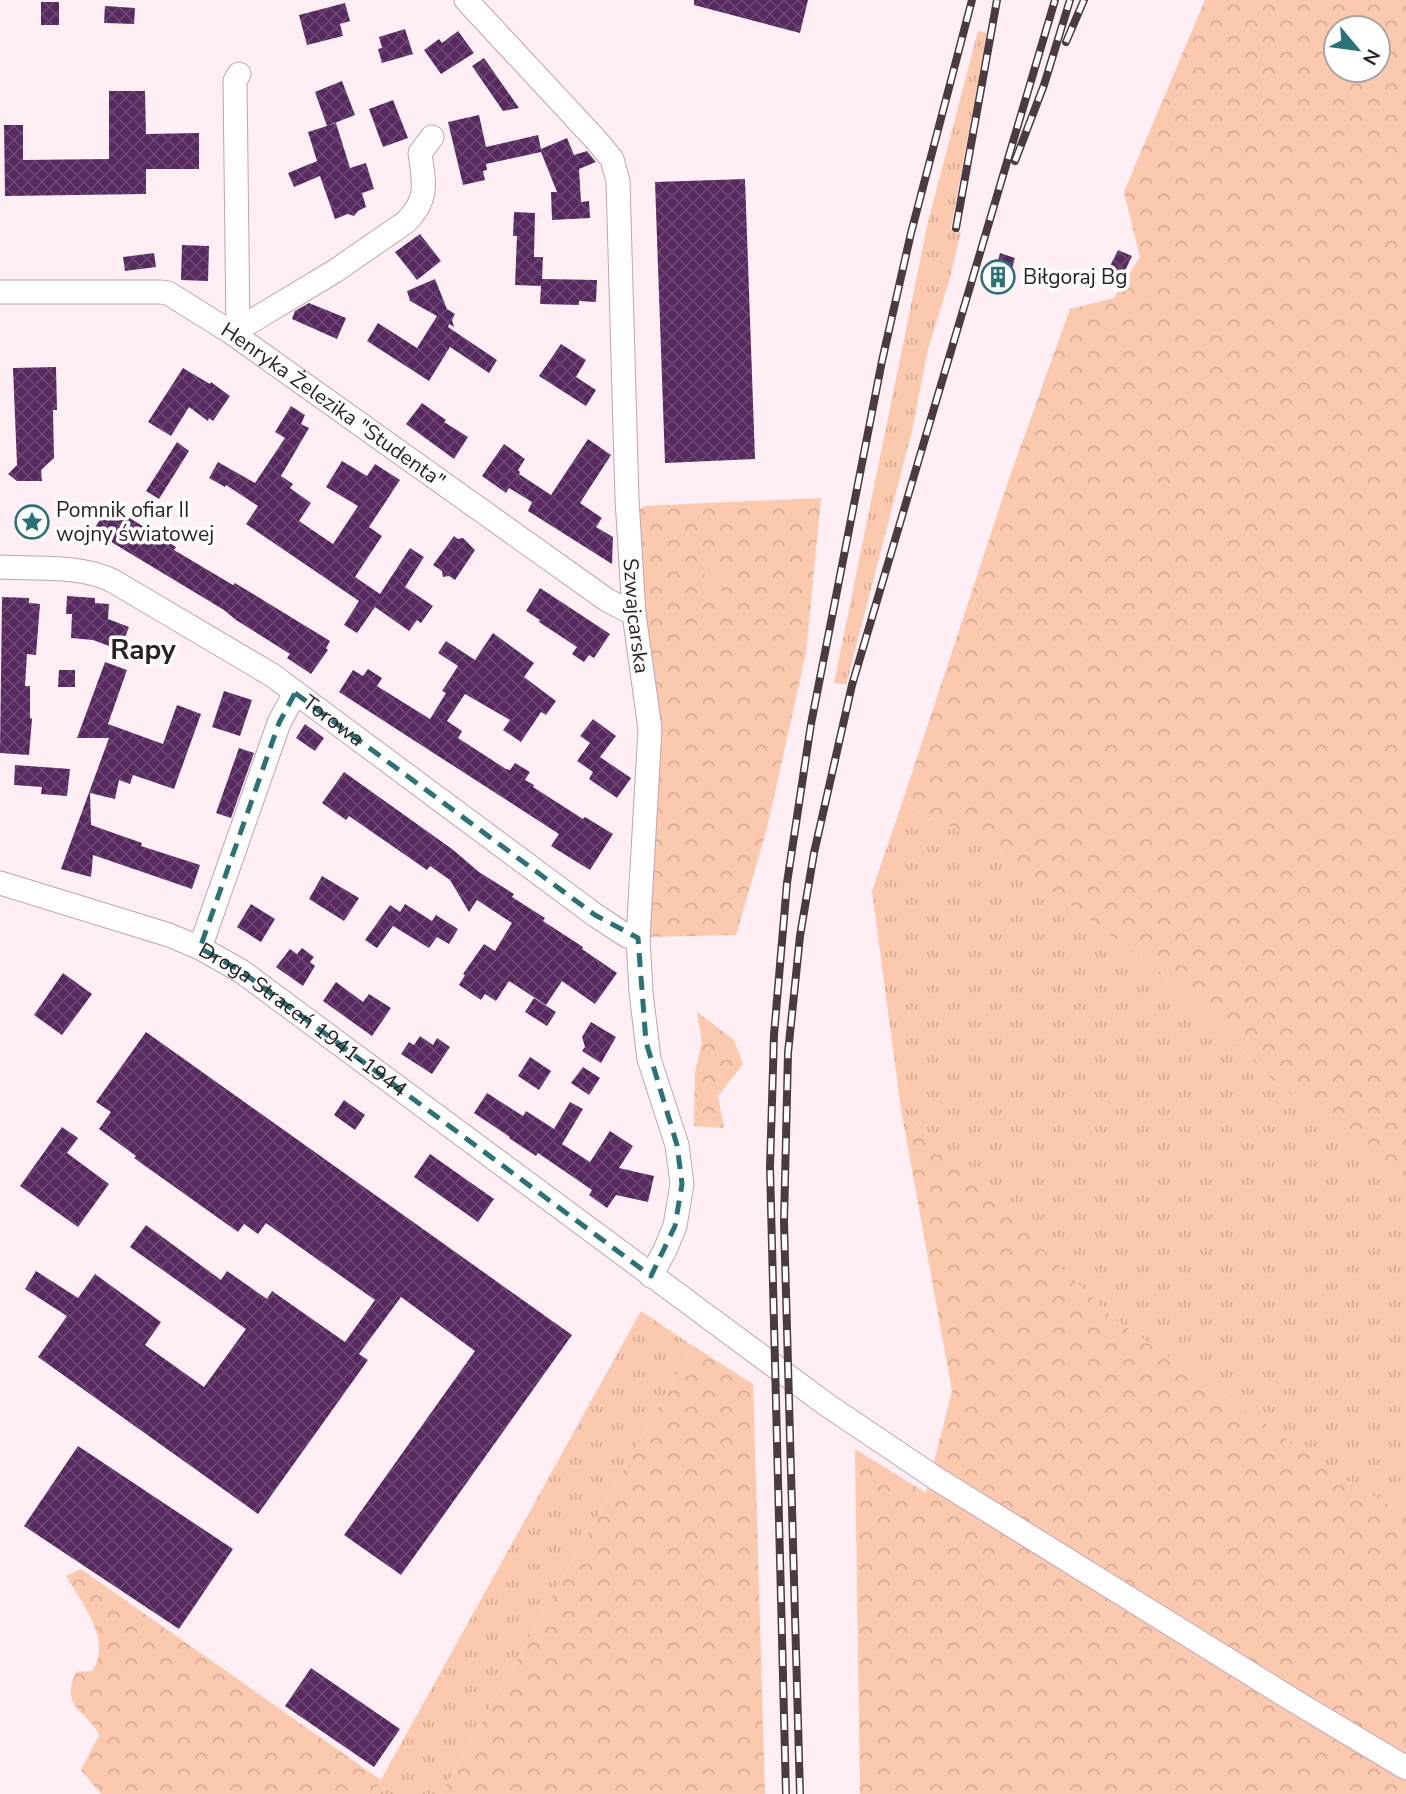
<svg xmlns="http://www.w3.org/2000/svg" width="1406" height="1794" font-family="'Nunito Sans',sans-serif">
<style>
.grass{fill:url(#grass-tufts)}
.forest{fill:url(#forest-crowns);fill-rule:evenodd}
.pitch{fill:#fbc9ad}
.building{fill:url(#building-cross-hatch)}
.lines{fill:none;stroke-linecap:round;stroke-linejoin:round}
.minor-casing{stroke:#c6a1b1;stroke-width:25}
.minor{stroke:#fff;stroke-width:23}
.rail-casing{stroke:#4a3b41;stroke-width:8}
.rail{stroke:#fff;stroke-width:5;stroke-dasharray:16;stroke-linecap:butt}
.marked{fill:none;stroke:#297377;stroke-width:5;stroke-dasharray:14 9;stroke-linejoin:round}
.labels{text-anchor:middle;stroke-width:7;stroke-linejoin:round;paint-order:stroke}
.poi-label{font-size:21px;fill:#2c1e24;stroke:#fff;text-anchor:start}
.street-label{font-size:21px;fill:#2c1e24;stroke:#fff}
.district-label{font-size:28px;font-weight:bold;fill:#2c1e24;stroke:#fff}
</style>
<defs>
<pattern id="grass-tufts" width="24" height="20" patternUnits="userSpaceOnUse" patternTransform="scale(1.75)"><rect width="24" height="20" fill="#fbc9ad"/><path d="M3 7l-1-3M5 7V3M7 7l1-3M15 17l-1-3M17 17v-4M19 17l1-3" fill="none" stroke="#d7ac95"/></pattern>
<pattern id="forest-crowns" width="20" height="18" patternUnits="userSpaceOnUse" patternTransform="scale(1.75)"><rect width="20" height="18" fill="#fbc9ad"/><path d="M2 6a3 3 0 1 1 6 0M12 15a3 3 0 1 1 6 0" fill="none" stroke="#d7ac95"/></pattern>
<pattern id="building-cross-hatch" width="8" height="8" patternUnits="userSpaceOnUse" patternTransform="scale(1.75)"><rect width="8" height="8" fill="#562a5f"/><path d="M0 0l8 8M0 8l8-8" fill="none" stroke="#6b4772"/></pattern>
</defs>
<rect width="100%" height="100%" fill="#ffeff5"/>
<g class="grass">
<polygon points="978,31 987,33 951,229 961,232 950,278 928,349 912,431 846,685 834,683 928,222"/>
<polygon points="902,803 994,848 1161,973 1274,1081 1406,1188 1406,1514 1358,1488 1114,1319 901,1109 872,891"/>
<polygon points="641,1311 693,1346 441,1794 373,1794"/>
</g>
<g class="forest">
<path d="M1205 0H1406V1188L1274 1081 1161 973 994 848 902 803 1009 479 1070 309 1114 298 1140 257 1124 192ZM1336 28H1378V70H1336Z"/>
<polygon points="821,498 806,653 767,828 736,935 645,937 643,627 638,511 644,506"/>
<polygon points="697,1012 734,1040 743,1064 718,1096 724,1128 694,1126 695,1073 702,1042"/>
<polygon points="901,1109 1114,1319 1358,1488 1406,1514 1406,1794 860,1794 855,1449 926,1493 952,1391"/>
<polygon points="693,1346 753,1384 765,1794 441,1794"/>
<path d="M81 1569 381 1780 373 1794H101L81 1770 99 1735C88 1710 59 1710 76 1672L92 1671C113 1641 82 1603 66 1576Z"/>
</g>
<polygon class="pitch" points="705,563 723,564 721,603 703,603"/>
<g class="building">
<polygon points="694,0 808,0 800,33 694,5"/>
<rect x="41" y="2" width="18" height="23"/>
<polygon points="345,3 350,21 340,24 343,36 307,45 299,15"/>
<polygon points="105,6 135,8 134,24 104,23"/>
<polygon points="405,29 413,54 382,63 378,49 382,48 379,37"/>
<polygon points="458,31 474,53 441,74 424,50 439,39 442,43"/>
<polygon points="484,58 519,108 503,111 472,66"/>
<polygon points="342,81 355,115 327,126 315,92"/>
<polygon points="109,91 145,91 146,134 199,133 199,169 146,169 146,194 5,196 4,125 23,125 23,160 109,159"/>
<polygon points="393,100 408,138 383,147 369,109"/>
<polygon points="479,115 486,147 538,135 541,149 567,138 574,155 587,151 596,162 579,169 581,202 589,201 590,218 552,220 551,192 557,192 541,152 486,164 487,170 483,171 485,180 463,185 448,122"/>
<polygon points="336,123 350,168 366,163 374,189 362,193 366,207 358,211 354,216 348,214 335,219 320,176 294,187 288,173 317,161 308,132"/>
<polygon points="745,179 755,459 665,463 655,182"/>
<polygon points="514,212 535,213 534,257 543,257 542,279 597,280 596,302 579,301 579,305 540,304 541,286 515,285 517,236 513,236"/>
<polygon points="420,234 441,261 417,280 395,252"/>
<polygon points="182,245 209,246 208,281 181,280"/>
<polygon points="1118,250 1132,256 1122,277 1108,270"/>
<polygon points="154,253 156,267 125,271 123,257"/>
<polygon points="1000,253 1015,258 1006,290 984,283 989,269 995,271"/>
<polygon points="435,279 447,309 455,314 452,320 454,327 449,324 448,327 497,360 489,373 450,347 429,381 367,341 378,323 417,348 437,316 410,301 407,291"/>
<polygon points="309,303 346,318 337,339 292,319 295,311"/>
<polygon points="561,344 586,360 576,377 596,390 586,406 539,376"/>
<polygon points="56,367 57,410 53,410 54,458 41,470 42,481 17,481 8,474 17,465 13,368"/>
<polygon points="183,368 210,384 211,382 230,396 213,421 209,418 208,421 189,407 171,436 148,422"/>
<polygon points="422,403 446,420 444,422 468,437 454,459 406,424"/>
<polygon points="291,406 305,415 301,424 309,428 281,476 293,484 290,488 311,503 299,521 333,544 358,506 326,487 342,461 367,476 375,464 400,480 369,527 382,536 355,577 380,594 410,548 424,557 405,587 433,606 421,623 417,620 409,631 375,607 357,633 344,625 359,601 246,524 258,506 226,485 225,487 209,478 218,462 255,483 285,438 275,432"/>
<polygon points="588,439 611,455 580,503 602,518 596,527 613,537 612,564 528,511 532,502 509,488 506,493 482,476 504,444 525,459 518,470 520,472 519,474 551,495"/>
<polygon points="177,442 189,451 159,499 146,491"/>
<polygon points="109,505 176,547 174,550 233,585 235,583 330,641 326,648 328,650 311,674 287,658 290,654 236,620 224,610 93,531"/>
<polygon points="454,536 458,539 463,538 475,550 455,580 449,576 443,577 442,571 433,565"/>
<polygon points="540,588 610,634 594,658 589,655 584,662 572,654 577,647 539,622 540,620 526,611"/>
<polygon points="67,596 95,598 95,603 109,604 108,619 129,627 120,650 93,640 71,638 72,614 66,614"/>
<polygon points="2,597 29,598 29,603 40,604 36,655 27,654 25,686 30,686 30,718 32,719 29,755 0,753"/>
<polygon points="493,633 534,663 524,677 556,701 546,715 541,712 521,742 503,730 510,720 465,694 447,721 462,731 458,738 506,769 510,770 515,763 530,772 525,780 534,785 533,787 583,819 585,817 613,834 590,870 551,846 559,834 339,692 353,670 363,676 368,669 382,678 377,686 430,719 446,693 442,691 458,666 438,653 446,641 475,660"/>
<polygon points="105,662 127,670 108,724 163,744 177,705 201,714 174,789 133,775 130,784 119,780 115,799 90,793 91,825 142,843 141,846 200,865 192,889 93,855 91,877 61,869 109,738 77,738"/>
<polygon points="59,670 75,670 75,687 58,687"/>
<polygon points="224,691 252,700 240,736 212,727"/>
<polygon points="593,719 616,736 600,757 631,778 617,798 589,779 593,772 577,761 590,743 580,736"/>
<polygon points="305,724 324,738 315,751 296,738"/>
<polygon points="239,748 254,753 231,818 216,813"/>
<polygon points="15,765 70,769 67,796 41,794 42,787 14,785"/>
<polygon points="344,772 452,849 479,872 514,894 512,897 545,918 543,921 583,947 582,949 617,973 595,1004 562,981 546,1005 509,981 496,1001 485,994 481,1000 459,985 465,975 463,974 484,944 495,951 512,923 477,900 469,912 450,880 430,866 427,870 349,816 346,820 322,803"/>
<polygon points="322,876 359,898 344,921 309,899"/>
<polygon points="251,904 275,919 261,942 237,927"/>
<polygon points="405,904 432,921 436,915 458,929 449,944 437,937 429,948 393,926 377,948 365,940 390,905 400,912"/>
<polygon points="302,948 314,957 310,962 315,966 303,986 276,967 290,949 297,954"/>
<polygon points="63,973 92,994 62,1035 34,1015"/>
<polygon points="336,982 363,1002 369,994 391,1008 372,1036 323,1001"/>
<polygon points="534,998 556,1012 547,1026 525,1012"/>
<polygon points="591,1022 616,1037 601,1063 582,1051 585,1047 582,1037"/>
<polygon points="146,1032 572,1335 401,1575 344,1535 475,1351 401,1297 359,1354 368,1360 258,1514 38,1357 67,1316 25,1289 36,1271 78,1298 95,1274 161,1322 145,1345 204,1387 246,1329 130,1247 146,1225 221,1280 227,1271 267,1299 272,1291 345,1342 375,1300 266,1223 258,1234 244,1224 238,1232 134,1158 136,1156 99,1129 111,1112 96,1102"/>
<polygon points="420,1036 433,1045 437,1038 450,1047 432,1074 401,1054 409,1042 414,1045"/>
<polygon points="530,1057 551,1071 539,1090 518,1076"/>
<polygon points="583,1067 600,1078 589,1095 571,1083"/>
<polygon points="487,1093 523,1116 526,1111 554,1129 570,1102 583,1109 562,1144 590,1162 610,1131 633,1146 619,1168 654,1176 648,1202 616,1195 607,1208 589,1195 592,1190 538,1153 536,1156 509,1138 510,1137 474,1113"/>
<polygon points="344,1100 365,1115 355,1130 334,1115"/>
<polygon points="62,1127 78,1138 67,1153 109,1184 78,1227 20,1186"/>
<polygon points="430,1154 494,1199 478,1222 414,1177"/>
<polygon points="78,1446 233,1549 179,1629 24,1526"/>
<polygon points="311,1668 400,1729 374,1767 285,1706"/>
</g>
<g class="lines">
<defs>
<g id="minor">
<path id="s1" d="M466 0 597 141 612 159 618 181 627 499 634 614 650 729 638 938 641 992 649 1059 677 1145 682 1184 675 1226 665 1250 651 1276"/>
<path id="s2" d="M0 292H161L168 293 232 333 607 600 634 614"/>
<polyline points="238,329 235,81 239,74"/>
<path d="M232 333 335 271 406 222C429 199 424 183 420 153L432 137"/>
<path id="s3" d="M0 567C36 569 81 565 113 581L272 675 595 915 627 936 638 938"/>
<path id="s4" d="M0 883 169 935 200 948 241 971 827 1405 937 1479 1296 1702 1406 1768"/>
<polyline points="200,948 279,723 295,693"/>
</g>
</defs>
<use href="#minor" class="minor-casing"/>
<use href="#minor" class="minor"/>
<defs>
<g id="rail">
<polyline points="1066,42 1084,0"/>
<polyline points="1015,161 1044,85 1070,0"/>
<polyline points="956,228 997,0"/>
<polyline points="786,1794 770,1167 774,1035 787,883 811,724 882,361 911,233 972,0"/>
<polyline points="800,1794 784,1222 788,1053 800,936 814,853 852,685 1055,0"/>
</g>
</defs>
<use href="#rail" class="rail-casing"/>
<use href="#rail" class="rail"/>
</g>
<path class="marked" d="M295 693 595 915 638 938 646 1042 677 1145 682 1184 675 1226 651 1276 241 971 200 948 279 723Z"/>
<defs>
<symbol id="building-ring" viewBox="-11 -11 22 22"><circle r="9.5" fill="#fff" stroke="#297377" stroke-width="1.5"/><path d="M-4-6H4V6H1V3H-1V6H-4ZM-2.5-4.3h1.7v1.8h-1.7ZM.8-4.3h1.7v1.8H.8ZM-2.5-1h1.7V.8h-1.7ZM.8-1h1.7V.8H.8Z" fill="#297377"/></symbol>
<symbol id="sight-ring" viewBox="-11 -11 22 22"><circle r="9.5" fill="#fff" stroke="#297377" stroke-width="1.5"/><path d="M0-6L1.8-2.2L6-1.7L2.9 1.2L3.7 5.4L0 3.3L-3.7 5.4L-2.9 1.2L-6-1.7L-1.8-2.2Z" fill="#297377"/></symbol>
</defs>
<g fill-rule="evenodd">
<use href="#building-ring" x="979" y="258" width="38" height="38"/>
<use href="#sight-ring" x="13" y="503" width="38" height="38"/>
</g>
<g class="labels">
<g class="poi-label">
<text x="1023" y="284">Biłgoraj Bg</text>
<text x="56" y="517">Pomnik ofiar II<tspan x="56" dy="24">wojny światowej</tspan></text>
</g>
<g class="street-label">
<text dy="7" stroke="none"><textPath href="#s2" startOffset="368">Henryka Żelezika "Studenta"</textPath></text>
<text dy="7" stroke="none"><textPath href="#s1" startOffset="674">Szwajcarska</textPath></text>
<text dy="7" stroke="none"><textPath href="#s3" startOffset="376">Torowa</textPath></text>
<text dy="7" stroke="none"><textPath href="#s4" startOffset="336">Droga Straceń 1941-1944</textPath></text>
</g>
<g class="district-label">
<text x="143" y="659">Rapy</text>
</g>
</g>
<g transform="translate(1357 49) rotate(119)"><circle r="33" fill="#ffffff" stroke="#aba5a7" stroke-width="2"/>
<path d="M0-5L12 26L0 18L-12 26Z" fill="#297377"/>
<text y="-10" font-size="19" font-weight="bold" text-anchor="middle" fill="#2c1e24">N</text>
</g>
</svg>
